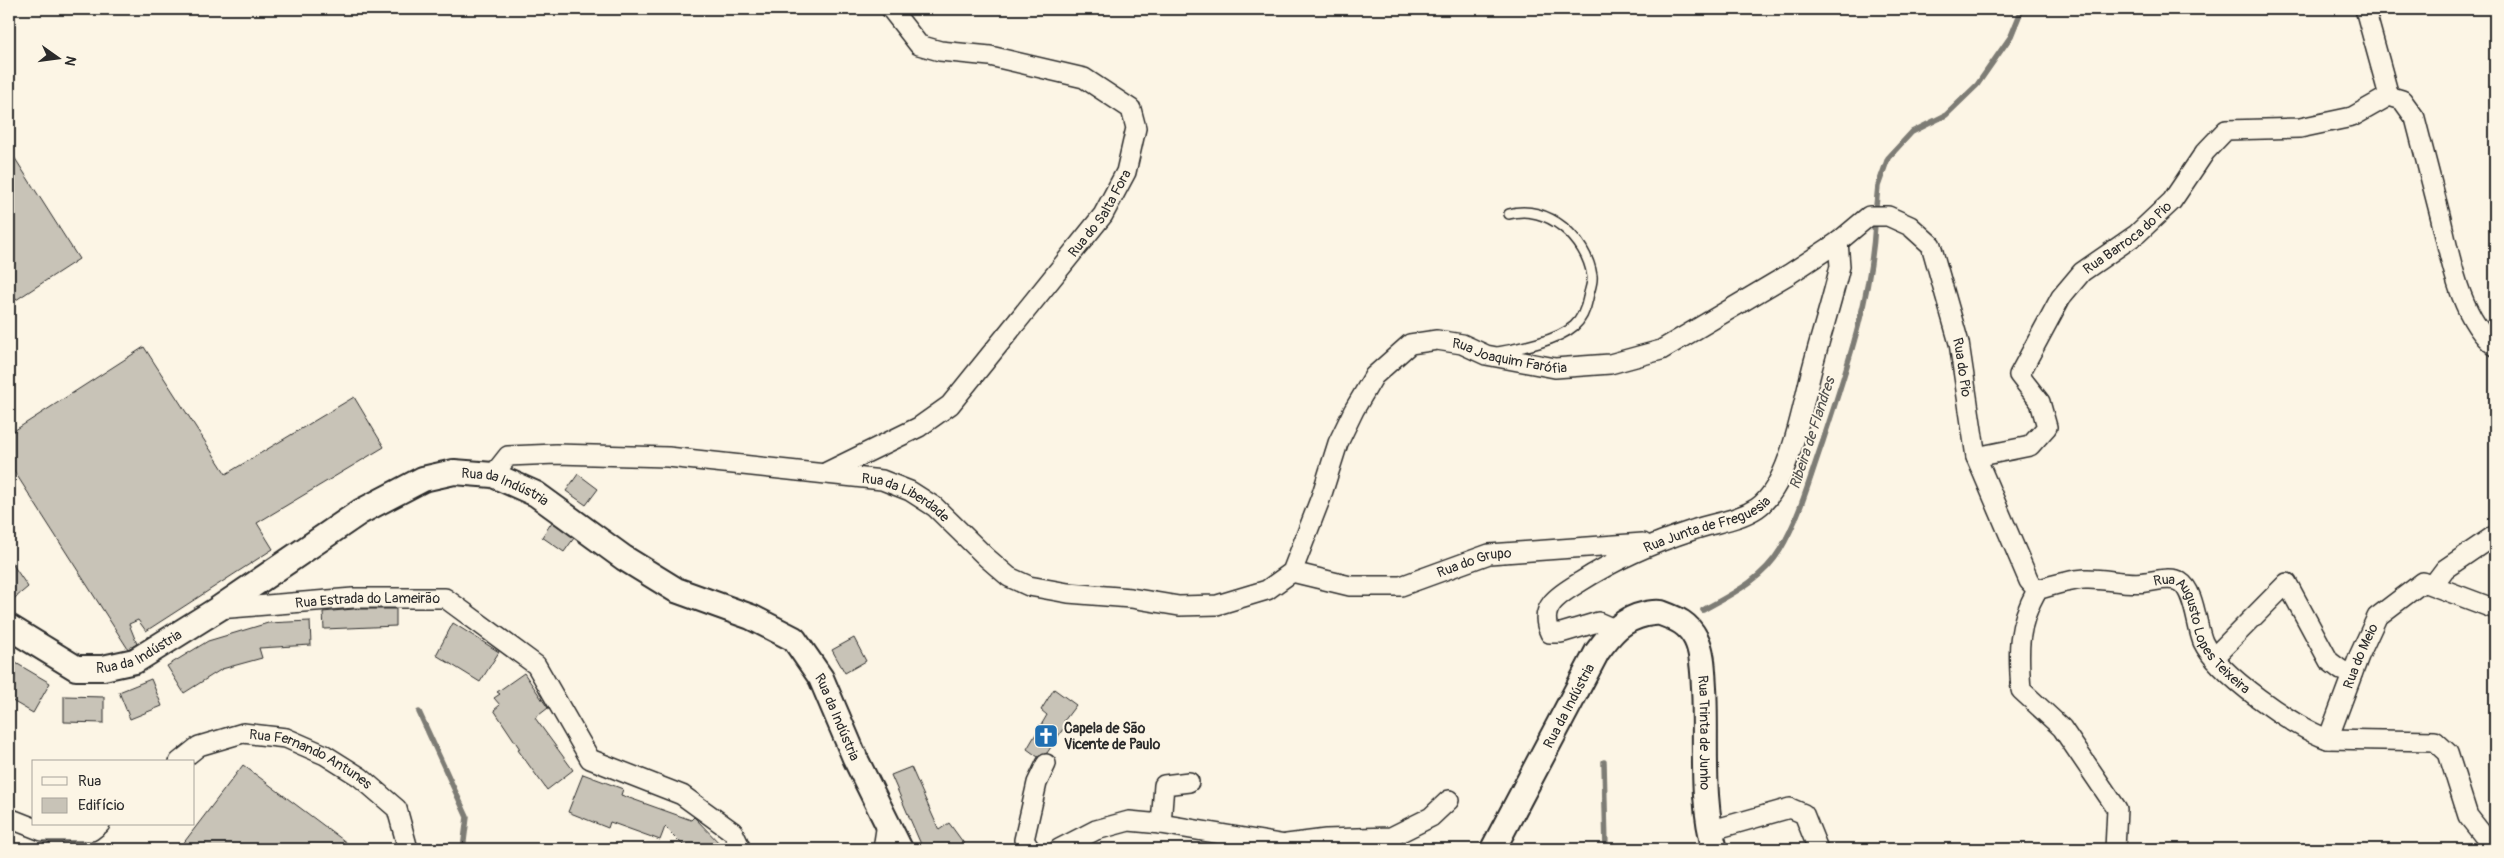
<svg xmlns="http://www.w3.org/2000/svg" width="2504" height="858" font-family="Pangolin,sans-serif">
<style>
.lines{fill:none;stroke-linecap:round;stroke-linejoin:round}
.stream{stroke:#7d7b74;stroke-width:5.5}
.building{fill:#c8c3b7;stroke:#2b2b2b}
.service-casing{stroke:#2b2b2b;stroke-width:12}
.minor-casing{stroke:#2b2b2b;stroke-width:22}
.tertiary-casing{stroke:#2b2b2b;stroke-width:28}
.service{stroke:#fcf5e5;stroke-width:9}
.minor{stroke:#fcf5e5;stroke-width:19}
.tertiary{stroke:#fcf5e5;stroke-width:24}
.labels{text-anchor:middle;stroke-width:4;stroke-linejoin:round;paint-order:stroke}
.street-label{font-size:14px;fill:#2b2b2b;stroke:#fcf5e5}
.poi-label{font-size:14px;font-weight:bold;fill:#2b2b2b;stroke:#fcf5e5;text-anchor:start}
.water-label{font-size:15px;font-style:italic;fill:#545350;stroke:#fcf5e5}
</style>
<rect width="100%" height="100%" fill="#fcf5e5"/>
<filter id="ink" filterUnits="userSpaceOnUse"><feTurbulence type="fractalNoise" baseFrequency=".02" numOctaves="2"/><feDisplacementMap in="SourceGraphic" scale="10" xChannelSelector="R" yChannelSelector="G"/><feConvolveMatrix kernelMatrix="1 2 1 2 8 2 1 2 1" color-interpolation-filters="sRGB"/></filter>
<g filter="url(#ink)">
<g class="lines">
<g class="stream">
<polyline points="1876,206 1878,186 1888,158 1912,132 1946,115 1977,85 2011,36 2022,9"/>
<path d="M1703 610C1732 594 1762 580 1780 550 1800 517 1810 477 1823 441 1846 370 1871 299 1875 224"/>
<polyline points="419,712 467,817 463,849"/>
<polyline points="1604,762 1606,849"/>
</g>
</g>
<g class="building">
<polygon points="9,149 79,259 16,300 9,289"/>
<polygon points="144,347 226,474 354,397 384,447 257,523 273,549 146,631 138,620 129,624 137,644 128,649 9,463 9,434"/>
<polygon points="578,474 598,489 586,505 566,491"/>
<polygon points="552,522 574,538 564,552 542,537"/>
<polygon points="9,559 28,587 9,603"/>
<polygon points="353,609 396,609 396,626 324,629 323,612"/>
<polygon points="310,621 311,645 259,648 262,658 222,669 184,693 167,666 208,641 268,623"/>
<polygon points="453,623 499,652 480,682 436,655"/>
<polygon points="854,638 866,661 845,673 832,650"/>
<polygon points="9,659 50,683 33,713 9,699"/>
<polygon points="524,673 548,708 535,718 573,770 547,790 518,750 520,749 494,710 500,705 494,698 500,694 497,692"/>
<polygon points="151,679 162,706 130,719 119,692"/>
<polygon points="1054,689 1076,705 1064,721 1067,723 1047,753 1038,757 1027,749 1047,715 1041,710"/>
<polygon points="64,696 104,697 104,723 64,722"/>
<polygon points="243,765 355,849 179,849"/>
<polygon points="911,767 939,830 949,823 968,849 923,849 891,775"/>
<polygon points="583,774 623,789 621,795 691,820 694,817 725,849 687,849 665,827 660,840 610,822 608,828 568,812"/>
</g>
<g class="lines">
<defs>
<path id="service" d="M1498 352C1520 348 1557 341 1574 326 1582 319 1586 308 1588 298 1589 291 1593 283 1592 276 1587 239 1547 203 1509 214"/>
<g id="minor">
<polyline points="2365,9 2389,96"/>
<path id="s1" d="M1976 457 2030 446 2047 427 2040 402 2019 375 2061 297 2082 272 2137 234 2172 201 2205 152 2226 130 2300 128 2352 117 2389 96 2402 100 2415 118C2423 150 2432 183 2440 215 2450 256 2460 319 2495 346"/>
<path id="s2" d="M827 472 919 427 950 405 1103 215 1126 172 1136 128 1131 109 1084 78 990 56 940 51 919 45 891 9"/>
<path id="s3" d="M493 475 508 456 556 454 668 457 882 480 910 491 935 507 986 557 1009 577 1029 586 1068 593 1131 598 1179 606 1217 605 1267 590 1292 572 1321 497 1338 443 1354 410 1374 376 1410 344 1437 340 1462 344 1486 355 1555 368 1610 364 1661 350 1791 273 1838 242 1869 216H1888L1910 226 1931 245 1959 343 1976 457 2029 581 2037 590"/>
<path id="s4" d="M1292 572 1350 586H1401L1489 554 1643 543"/>
<polyline points="2433,585 2445,569 2495,535"/>
<path id="s5" d="M218 609 353 598H445L536 665 590 759 682 795 733 832 741 849"/>
<path id="s6" d="M1614 629 1598 622 1561 633H1550C1537 607 1560 594 1580 582 1616 559 1653 543 1693 530 1715 522 1737 521 1757 508 1789 487 1803 404 1812 369 1821 334 1832 301 1840 266L1838 242"/>
<polyline points="2214,657 2287,583 2329,661 2341,670 2352,674"/>
<path id="s7" d="M2328 739 2359 656 2377 617 2423 582 2495 609"/>
<path id="s8" d="M179 762 199 746 243 733 286 738 325 755 360 777 397 809 408 849"/>
<polyline points="9,818 42,831 91,831 100,824"/>
<polyline points="1161,824 1164,785 1189,782"/>
<polyline points="1709,831 1790,808 1804,814 1818,849"/>
<polyline points="1287,844 1326,839 1391,837 1431,817 1449,800"/>
<polyline points="883,849 887,823"/>
<polyline points="1030,849 1024,840 1037,783 1046,764"/>
<polyline points="1059,849 1096,830 1129,821 1161,824 1286,845 1300,849"/>
<path id="s9" d="M2115 849 2117 809 2062 728 2021 690C2018 650 2017 626 2037 590 2053 585 2069 580 2085 579 2105 578 2126 585 2146 582 2157 581 2170 576 2180 582 2195 591 2196 626 2203 642 2218 674 2295 728 2328 739L2435 741 2448 753 2468 816 2494 849"/>
</g>
<g id="tertiary">
<path id="s10" d="M9 627 76 668H103L135 661 218 609 360 512 423 479 454 472 493 475 536 494 624 558 676 590 751 617 794 639 821 678 855 758 900 849"/>
<path id="s11" d="M1493 849 1597 652C1611 633 1622 619 1646 614 1652 613 1656 612 1661 613 1677 619 1688 623 1696 639 1703 652 1703 673 1704 687 1707 739 1700 801 1715 849"/>
</g>
</defs>
<use href="#service" class="service-casing"/>
<use href="#minor" class="minor-casing"/>
<use href="#tertiary" class="tertiary-casing"/>
<use href="#service" class="service"/>
<use href="#minor" class="minor"/>
<use href="#tertiary" class="tertiary"/>
</g>
</g>
<defs>
<symbol id="church-square" viewBox="-11 -11 22 22"><rect x="-9" y="-9" width="18" height="18" rx="4" fill="#1f6fb2" stroke="#fcf5e5"/><path d="M-1.2-6h2.4v3.5h3.3v2.4h-3.3V6h-2.4V-.1h-3.3v-2.4h3.3Z" fill="#fff"/></symbol>
</defs>
<g fill-rule="evenodd">
<use href="#church-square" x="1032" y="722" width="28" height="28"/>
</g>
<g class="labels">
<g class="street-label">
<text dy="5" stroke="none"><textPath href="#s2" startOffset="384">Rua do Salta Fora</textPath></text>
<text dy="5" stroke="none"><textPath href="#s1" startOffset="319">Rua Barroca do Pio</textPath></text>
<text dy="5" stroke="none"><textPath href="#s3" startOffset="1219">Rua Joaquim Farófia</textPath></text>
<text dy="5" stroke="none"><textPath href="#s3" startOffset="1820">Rua do Pio</textPath></text>
<text dy="5" stroke="none"><textPath href="#s10" startOffset="565">Rua da Indústria</textPath></text>
<text dy="5" stroke="none"><textPath href="#s3" startOffset="428">Rua da Liberdade</textPath></text>
<text dy="5" stroke="none"><textPath href="#s6" startOffset="274">Rua Junta de Freguesia</textPath></text>
<text dy="5" stroke="none"><textPath href="#s4" startOffset="188">Rua do Grupo</textPath></text>
<text dy="5" stroke="none"><textPath href="#s5" startOffset="150">Rua Estrada do Lameirão</textPath></text>
<text dy="5" stroke="none"><textPath href="#s9" startOffset="495">Rua Augusto Lopes Teixeira</textPath></text>
<text dy="5" stroke="none"><textPath href="#s10" startOffset="145">Rua da Indústria</textPath></text>
<text dy="5" stroke="none"><textPath href="#s7" startOffset="89">Rua do Meio</textPath></text>
<text dy="5" stroke="none"><textPath href="#s11" startOffset="162">Rua da Indústria</textPath></text>
<text dy="5" stroke="none"><textPath href="#s10" startOffset="985">Rua da Indústria</textPath></text>
<text dy="5" stroke="none"><textPath href="#s11" startOffset="441">Rua Trinta de Junho</textPath></text>
<text dy="5" stroke="none"><textPath href="#s8" startOffset="145">Rua Fernando Antunes</textPath></text>
</g>
<g class="poi-label">
<text x="1064" y="733">Capela de São<tspan x="1064" dy="16">Vicente de Paulo</tspan></text>
</g>
<g class="water-label">
<text transform="translate(1812 433) rotate(-72)" y="5">Ribeira de Flandres</text>
</g>
</g>
<rect width="2504" height="858" fill="none" stroke="#fcf5e5" stroke-width="30"/>
<rect x="15" y="15" width="2474" height="828" fill="none" stroke="#2b2b2b" stroke-width="2" filter="url(#ink)"/>
<rect x="32" y="760" width="162" height="65" fill="#fcf5e5" stroke="#a8a49b"/>
<rect x="42" y="777" width="25" height="8" fill="#fcf5e5" stroke="#a8a49b"/>
<text x="78" y="786" font-size="15" fill="#2b2b2b">Rua</text>
<rect x="42" y="798" width="25" height="15" fill="#c8c3b7" stroke="#a8a49b"/>
<text x="78" y="810" font-size="15" fill="#2b2b2b">Edifício</text>
<g transform="translate(58 58) rotate(104)" stroke="#fcf5e5" stroke-width="4" paint-order="stroke">
<path d="M0-4L9 19L0 12L-9 19Z" fill="#2b2b2b"/>
<text y="-8" font-size="14" font-weight="bold" text-anchor="middle" fill="#2b2b2b">N</text>
</g>
</svg>
